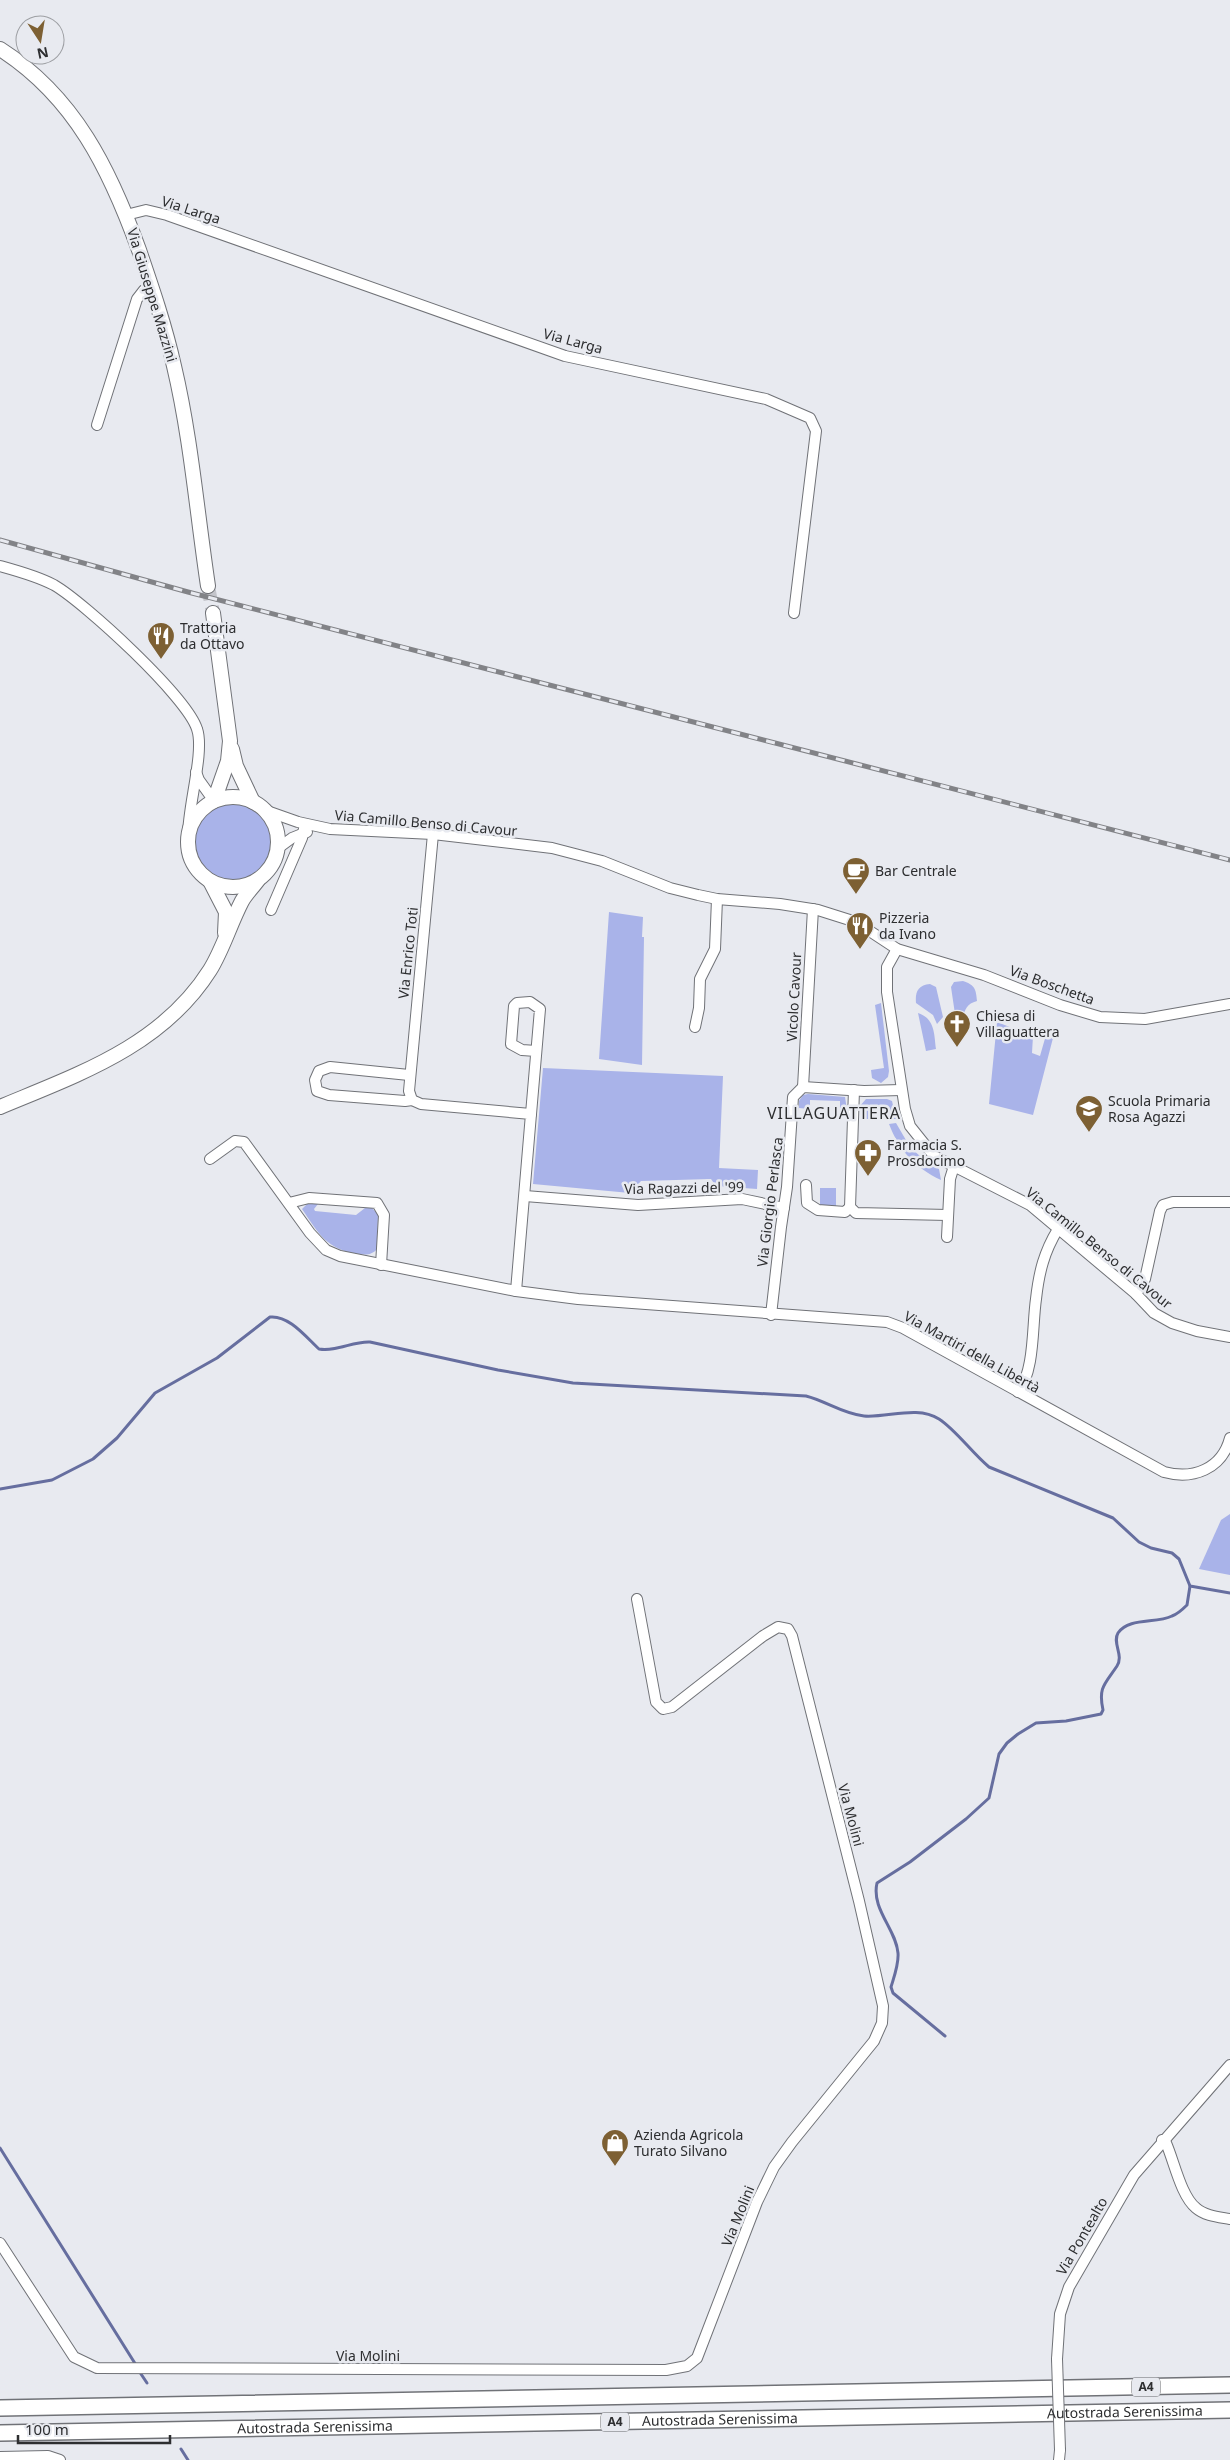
<svg xmlns="http://www.w3.org/2000/svg" width="1230" height="2460" font-family="'Noto Sans',sans-serif">
<style>
.green{fill:#a9b3e9}
.lines{fill:none;stroke-linecap:round;stroke-linejoin:round}
.stream{stroke:#666e9f;stroke-width:3}
.major-tunnel{stroke:#c3c4ca;stroke-width:14;stroke-dasharray:14 7;stroke-linecap:butt}
.minor-casing{stroke:#707277;stroke-width:12}
.major-casing{stroke:#707277;stroke-width:16}
.highway-casing{stroke:#707277;stroke-width:18}
.minor{stroke:#fff;stroke-width:10}
.major{stroke:#fff;stroke-width:14}
.highway{stroke:#fff;stroke-width:15}
.rail-casing{stroke:#828387;stroke-width:5}
.rail{stroke:#e8eaf0;stroke-width:3;stroke-dasharray:9;stroke-linecap:butt}
.minor-bridge-casing{stroke:#707277;stroke-width:12;stroke-linecap:butt}
.minor-bridge{stroke:#fff;stroke-width:10}
.labels{text-anchor:middle;stroke-width:5;stroke-linejoin:round;paint-order:stroke}
.shield{fill:#e8eaf0;stroke:#65666a;stroke-width:1}
.shield-label{font-size:12px;font-weight:bold;fill:#2d2e30}
.street-label{font-size:14px;fill:#2d2e30;stroke:#e8eaf0}
.poi-label{font-size:14px;fill:#2d2e30;stroke:#e8eaf0;text-anchor:start}
.quarter-label{font-size:16px;letter-spacing:1px;fill:#2d2e30;stroke:#e8eaf0}
</style>
<rect width="100%" height="100%" fill="#e8eaf0"/>
<g class="green">
<circle cx="233" cy="842" r="38"/>
<polygon points="609,912 643,917 642,937 644,937 642,1065 599,1059"/>
<path d="M963 981C975 985 976 989 977 1001 966 1004 965 1010 962 1020L955 1014 951 987 954 982Z"/>
<path d="M930 984 936 987 943 1017 937 1024 933 1015 916 1003C915 992 918 985 930 984Z"/>
<polygon points="881,1003 889,1071 888,1077 881,1083 872,1078 871,1070 884,1068 875,1005"/>
<path d="M918 1013C935 1019 934 1033 936 1049L926 1051Z"/>
<polygon points="997,1022 1033,1036 1032,1053 1040,1056 1046,1035 1053,1038 1033,1115 989,1104"/>
<polygon points="543,1068 723,1076 719,1168 758,1170 757,1189 716,1186 711,1179 641,1181 630,1193 533,1184"/>
<polygon points="808,1094 845,1097 847,1110 840,1110 840,1101 810,1100 810,1109 799,1108 799,1101 803,1095"/>
<polygon points="866,1099 887,1099 892,1101 896,1119 865,1119 866,1107 860,1106"/>
<path d="M896 1123 910 1147 921 1157 939 1169 941 1180C915 1168 899 1150 889 1124Z"/>
<polygon points="820,1188 836,1188 836,1208 820,1207"/>
<path d="M307 1204H318L314 1209 315 1211 356 1215 365 1208 371 1207 378 1214 377 1249C372 1255 366 1255 359 1254 327 1250 319 1234 302 1209Z"/>
<polygon points="1230,1514 1230,1575 1199,1569 1221,1520"/>
</g>
<g class="lines">
<g class="stream">
<path d="M0 1489 52 1480 93 1459 117 1438 155 1393 217 1358 270 1317C289 1315 306 1337 319 1349 337 1352 353 1341 370 1342L498 1370 573 1383 806 1396C826 1401 843 1414 864 1416 888 1418 917 1405 939 1419 956 1430 972 1453 989 1467L1113 1518 1139 1542 1151 1548 1172 1553 1179 1559 1190 1586 1230 1593"/>
<path d="M945 2036 893 1993 891 1987C894 1977 899 1964 898 1953 896 1929 871 1909 877 1883L910 1862 966 1819 989 1798 999 1754 1007 1743 1018 1734 1036 1723 1066 1721 1101 1714 1103 1710C1098 1687 1105 1684 1117 1666 1124 1655 1112 1643 1118 1633 1129 1617 1156 1624 1172 1616 1178 1614 1183 1609 1187 1605L1190 1586"/>
<polyline points="0,2148 136,2365"/>
<polyline points="139,2371 147,2383"/>
<polyline points="181,2449 188,2460"/>
</g>
<polyline class="major-tunnel" points="208,586 213,613"/>
<defs>
<g id="minor">
<polyline points="126,215 146,210 167,215 565,356 766,399 810,418 816,431 794,613"/>
<polyline points="97,425 137,299 144,290 151,287"/>
<path d="M0 566C18 571 37 576 54 585 85 603 187 697 197 729 205 752 187 809 188 838"/>
<polyline points="196,772 199,780 214,801"/>
<polyline points="264,810 298,822 330,829 433,834 552,848 602,861 670,888 698,895 717,899 780,904 818,910 856,922 897,949 984,975 1060,1005 1100,1017 1145,1019 1230,1004"/>
<polyline points="433,834 409,1091 412,1100 421,1104 531,1114 516,1291"/>
<polyline points="277,849 292,838 307,832"/>
<polyline points="271,910 302,838 305,824"/>
<polyline points="897,949 887,967 887,992 905,1109 910,1126 934,1156 1030,1205 1136,1294 1154,1313 1172,1323 1197,1331 1230,1337"/>
<polyline points="695,1027 699,1008 700,979 715,949 717,899"/>
<polyline points="409,1075 330,1067 319,1071 315,1080 317,1091 329,1095 405,1101 412,1100"/>
<polyline points="803,1087 813,909"/>
<polyline points="854,1090 850,1207 856,1213 948,1215"/>
<polyline points="531,1114 540,1009 530,1002 517,1003 514,1006 511,1044 522,1050 536,1051"/>
<path d="M210 1159 235 1141 244 1142 310 1233 326 1250 340 1256 516 1291 578 1299 887 1322 903 1328 1164 1472C1193 1480 1222 1469 1230 1438"/>
<polyline points="806,1185 807,1203 818,1210 845,1212 850,1207"/>
<polyline points="525,1196 638,1205 742,1199 784,1208"/>
<polyline points="289,1203 309,1198 377,1203 384,1215 381,1265"/>
<polyline points="947,1237 950,1179 954,1166"/>
<polyline points="1136,1294 1145,1279 1160,1211 1163,1205 1173,1202 1230,1202"/>
<polyline points="771,1315 781,1227 787,1187 793,1097 803,1087 864,1091 901,1090"/>
<path d="M1018 1392C1035 1371 1032 1326 1036 1299 1039 1272 1044 1252 1058 1229"/>
<path d="M1162 2140 1166 2143C1174 2161 1181 2196 1196 2208 1205 2216 1219 2217 1230 2219"/>
<polyline points="0,2243 74,2357 97,2368 666,2370 687,2366 697,2358 757,2202 774,2167 792,2142 874,2041 882,2023 883,2006 859,1901 792,1636 788,1629 778,1627 763,1636 672,1707 663,1709 656,1702 637,1599"/>
<polyline points="1057,2359 1060,2314 1069,2287 1134,2175 1230,2065"/>
<polyline points="0,2457 48,2456 60,2460"/>
<polyline points="1059,2460 1060,2450"/>
</g>
<g id="major">
<path d="M0 49C75 97 110 170 139 250 152 288 165 326 174 366 191 438 197 513 208 586"/>
<polyline points="213,613 230,741 228,761 214,801"/>
<polyline points="232,749 236,766 253,802"/>
<circle cx="233" cy="842" r="45"/>
<polyline points="210,881 226,912 225,933"/>
<path d="M0 1107C79 1074 162 1046 210 970 223 949 230 924 242 901 246 894 253 887 258 880"/>
</g>
<g id="highway">
<polyline points="0,2408 1230,2385"/>
<path id="s1" d="M0 2433 1230 2410"/>
</g>
</defs>
<use href="#minor" class="minor-casing"/>
<use href="#major" class="major-casing"/>
<use href="#highway" class="highway-casing"/>
<use href="#minor" class="minor"/>
<use href="#major" class="major"/>
<use href="#highway" class="highway"/>
<defs>
<polyline id="rail" points="0,540 188,592 1230,860"/>
</defs>
<use href="#rail" class="rail-casing"/>
<use href="#rail" class="rail"/>
<defs>
<polyline id="minor-bridge" points="1057,2359 1060,2450"/>
</defs>
<use href="#minor-bridge" class="minor-bridge-casing"/>
<use href="#minor-bridge" class="minor-bridge"/>
</g>
<defs>
<symbol id="restaurant-pin" viewBox="-11 -11 22 30"><path d="M0 17L-7.5 6A9.5 9.5 0 1 1 7.5 6Z" fill="#7d6033" stroke="#e8eaf0"/><path d="M-5-6h1v4h1v-4h1v4h1v-4h1v5L-1.5 .5V6h-2V.5L-5-1ZM5-6V6H3V1.5H1.5Q1.5-4 5-6Z" fill="#fff"/></symbol>
<symbol id="cafe-pin" viewBox="-11 -11 22 30"><path d="M0 17L-7.5 6A9.5 9.5 0 1 1 7.5 6Z" fill="#7d6033" stroke="#e8eaf0"/><path d="M-5.5-4.5H6V0H3Q3 3.5 0 3.5H-2.5Q-5.5 3.5-5.5 0ZM3-3.2v2h1.7v-2ZM-6 4.5H4V6H-6Z" fill="#fff"/></symbol>
<symbol id="church-pin" viewBox="-11 -11 22 30"><path d="M0 17L-7.5 6A9.5 9.5 0 1 1 7.5 6Z" fill="#7d6033" stroke="#e8eaf0"/><path d="M-1.2-6h2.4v3.5h3.3v2.4h-3.3V6h-2.4V-.1h-3.3v-2.4h3.3Z" fill="#fff"/></symbol>
<symbol id="school-pin" viewBox="-11 -11 22 30"><path d="M0 17L-7.5 6A9.5 9.5 0 1 1 7.5 6Z" fill="#7d6033" stroke="#e8eaf0"/><path d="M0-5L7-2L0 1L-7-2ZM-4 1L0 2.5L4 1V4Q0 6-4 4Z" fill="#fff"/></symbol>
<symbol id="pharmacy-pin" viewBox="-11 -11 22 30"><path d="M0 17L-7.5 6A9.5 9.5 0 1 1 7.5 6Z" fill="#7d6033" stroke="#e8eaf0"/><path d="M-2-6h4v4h4v4h-4v4h-4v-4h-4v-4h4Z" fill="#fff"/></symbol>
<symbol id="shop-pin" viewBox="-11 -11 22 30"><path d="M0 17L-7.5 6A9.5 9.5 0 1 1 7.5 6Z" fill="#7d6033" stroke="#e8eaf0"/><path d="M-5-2.5h2.3a2.7 3.5 0 0 1 5.4 0H5L5.5 6h-11ZM-1.5-2.5h3a1.5 2.3 0 0 0-3 0Z" fill="#fff"/></symbol>
</defs>
<g fill-rule="evenodd">
<use href="#restaurant-pin" x="145" y="620" width="32" height="43"/>
<use href="#cafe-pin" x="840" y="855" width="32" height="43"/>
<use href="#restaurant-pin" x="844" y="910" width="32" height="43"/>
<use href="#church-pin" x="941" y="1008" width="32" height="43"/>
<use href="#school-pin" x="1073" y="1093" width="32" height="43"/>
<use href="#pharmacy-pin" x="852" y="1137" width="32" height="43"/>
<use href="#shop-pin" x="599" y="2127" width="32" height="43"/>
</g>
<g class="labels">
<g class="shield">
<rect x="1132" y="2377.5" width="28" height="19" rx="4"/>
<rect x="601" y="2412.5" width="28" height="19" rx="4"/>
</g>
<g class="shield-label">
<text x="1146" y="2391">A4</text>
<text x="615" y="2426">A4</text>
</g>
<g class="street-label">
<text transform="translate(191 210) rotate(18)" y="5">Via Larga</text>
<text transform="translate(152 295) rotate(73)" y="5">Via Giuseppe Mazzini</text>
<text transform="translate(573 341) rotate(15)" y="5">Via Larga</text>
<text transform="translate(426 823) rotate(5)" y="5">Via Camillo Benso di Cavour</text>
<text transform="translate(408 953) rotate(-84)" y="5">Via Enrico Toti</text>
<text transform="translate(1052 985) rotate(20)" y="5">Via Boschetta</text>
<text transform="translate(794 997) rotate(-87)" y="5">Vicolo Cavour</text>
<text transform="translate(684 1188) rotate(-1)" y="5">Via Ragazzi del '99</text>
<text transform="translate(770 1202) rotate(-83)" y="5">Via Giorgio Perlasca</text>
<text transform="translate(1099 1248) rotate(39)" y="5">Via Camillo Benso di Cavour</text>
<text transform="translate(972 1352) rotate(29)" y="5">Via Martiri della Libertà</text>
<text transform="translate(851 1815) rotate(75)" y="5">Via Molini</text>
<text transform="translate(738 2216) rotate(-68)" y="5">Via Molini</text>
<text transform="translate(1082 2236) rotate(-60)" y="5">Via Pontealto</text>
<text x="368" y="2361">Via Molini</text>
<text dy="5" stroke="none"><textPath href="#s1" startOffset="1125">Autostrada Serenissima</textPath></text>
<text dy="5" stroke="none"><textPath href="#s1" startOffset="720">Autostrada Serenissima</textPath></text>
<text dy="5" stroke="none"><textPath href="#s1" startOffset="315">Autostrada Serenissima</textPath></text>
</g>
<g class="poi-label">
<text x="180" y="633">Trattoria<tspan x="180" dy="16">da Ottavo</tspan></text>
<text x="875" y="876">Bar Centrale</text>
<text x="879" y="923">Pizzeria<tspan x="879" dy="16">da Ivano</tspan></text>
<text x="976" y="1021">Chiesa di<tspan x="976" dy="16">Villaguattera</tspan></text>
<text x="1108" y="1106">Scuola Primaria<tspan x="1108" dy="16">Rosa Agazzi</tspan></text>
<text x="887" y="1150">Farmacia S.<tspan x="887" dy="16">Prosdocimo</tspan></text>
<text x="634" y="2140">Azienda Agricola<tspan x="634" dy="16">Turato Silvano</tspan></text>
</g>
<g class="quarter-label">
<text x="834" y="1119">VILLAGUATTERA</text>
</g>
</g>
<g transform="translate(40 40) rotate(168)"><circle r="24" fill="#e8eaf0" stroke="#9d9fa3"/>
<path d="M0-4L9 19L0 12L-9 19Z" fill="#7d6033"/>
<text y="-8" font-size="14" font-weight="bold" text-anchor="middle" fill="#2d2e30">N</text>
</g>
<path d="M18 2435v8h152v-8" fill="none" stroke="#2d2e30" stroke-width="2.5"/>
<text x="25" y="2435" font-size="15" fill="#2d2e30" stroke="#e8eaf0" stroke-width="4" paint-order="stroke">100 m</text>
</svg>
